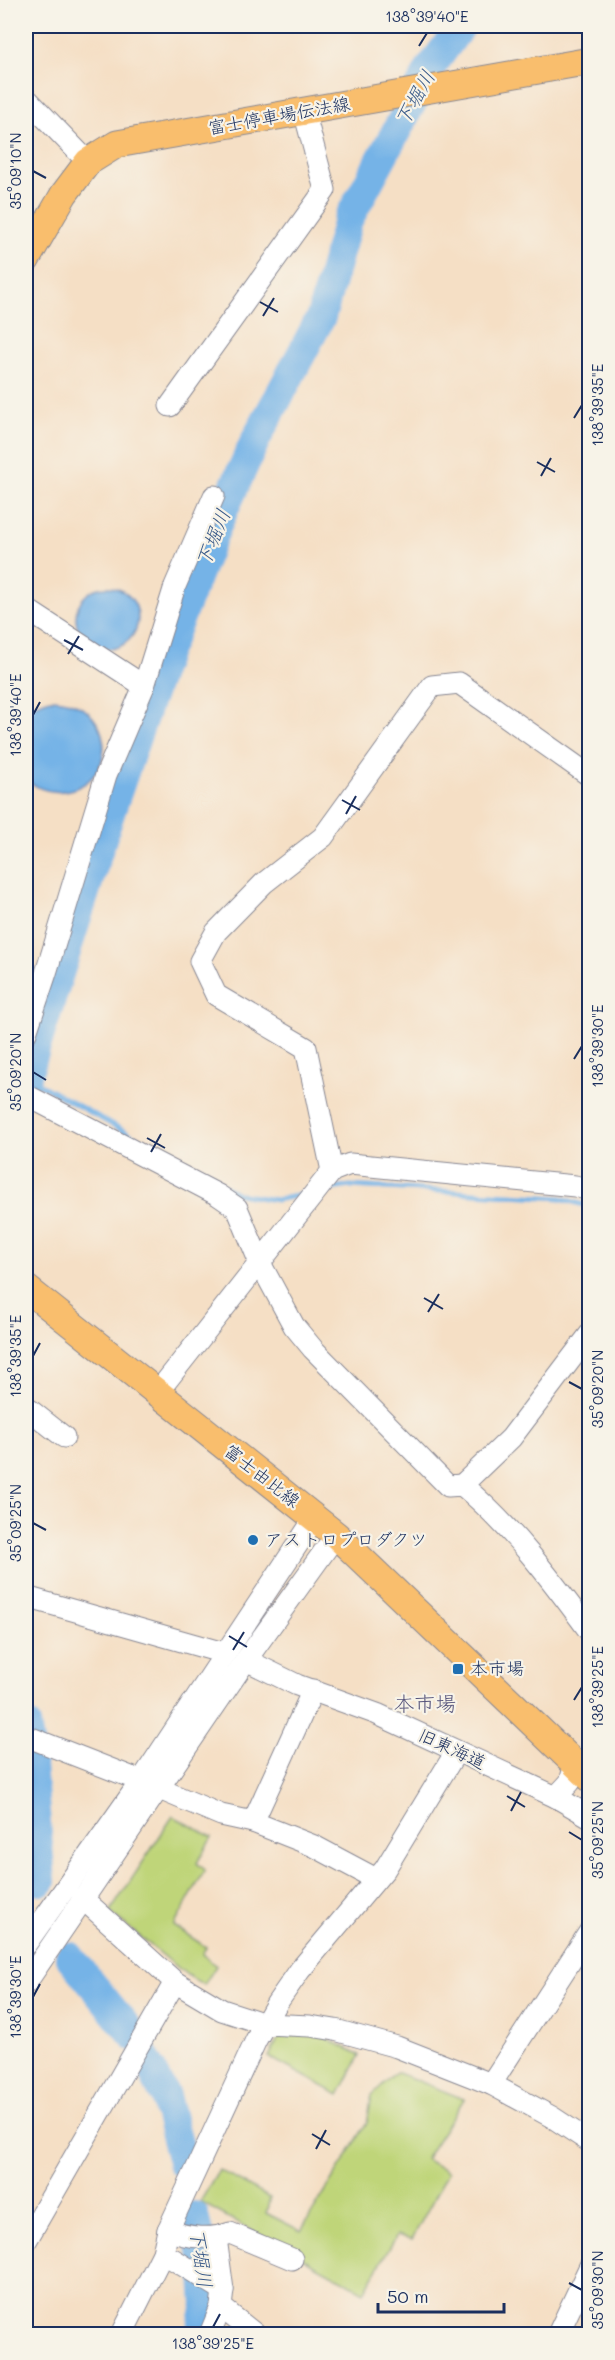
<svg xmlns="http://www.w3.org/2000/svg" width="615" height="2360" font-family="Mali,'Klee One',sans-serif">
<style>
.green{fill:#bfd579;stroke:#6d826c;stroke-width:1.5}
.water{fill:#75b3e7;stroke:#4871a2;stroke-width:1.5}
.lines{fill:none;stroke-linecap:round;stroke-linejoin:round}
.stream{stroke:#75b3e7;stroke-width:5}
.river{stroke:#75b3e7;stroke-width:30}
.minor-casing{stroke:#888792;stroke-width:23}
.major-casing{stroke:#888792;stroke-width:29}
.minor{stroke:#fff;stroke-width:21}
.major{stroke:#f9be6d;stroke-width:27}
.ticks{fill:none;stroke:#1b2f5e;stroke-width:2}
.poi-dot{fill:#1f6fb2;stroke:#f7f3e8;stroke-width:2}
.labels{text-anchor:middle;stroke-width:4.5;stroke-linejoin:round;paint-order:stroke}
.street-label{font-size:18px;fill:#1b2f5e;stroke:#f7f3e8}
.poi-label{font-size:18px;fill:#1b2f5e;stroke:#f7f3e8;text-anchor:start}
.water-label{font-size:20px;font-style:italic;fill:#365787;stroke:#f7f3e8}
.quarter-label{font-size:21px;fill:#56547b;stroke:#f7f3e8}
.neatline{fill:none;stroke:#1b2f5e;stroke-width:2}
.ticks-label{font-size:15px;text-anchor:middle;fill:#1b2f5e}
</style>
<rect width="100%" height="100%" fill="#f7f3e8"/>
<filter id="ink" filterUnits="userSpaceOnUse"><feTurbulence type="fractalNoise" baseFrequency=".0167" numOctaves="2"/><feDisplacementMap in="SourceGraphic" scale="12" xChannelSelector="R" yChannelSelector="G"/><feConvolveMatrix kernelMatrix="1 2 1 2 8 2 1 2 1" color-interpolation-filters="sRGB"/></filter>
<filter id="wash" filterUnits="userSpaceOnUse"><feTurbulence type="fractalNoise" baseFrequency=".008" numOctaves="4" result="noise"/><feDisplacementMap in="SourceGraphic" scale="24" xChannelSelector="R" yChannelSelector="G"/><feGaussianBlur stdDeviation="1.35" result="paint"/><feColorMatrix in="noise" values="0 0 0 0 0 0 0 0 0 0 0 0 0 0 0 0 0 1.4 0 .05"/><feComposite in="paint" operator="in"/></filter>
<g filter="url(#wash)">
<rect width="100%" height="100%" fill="#f5dfc5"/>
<g class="green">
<polygon points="173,1816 212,1837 197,1863 205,1870 174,1926 206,1947 202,1954 216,1966 204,1985 187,1975 110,1912"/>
<polygon points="316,2033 360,2055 339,2095 269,2057 279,2037"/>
<polygon points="396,2072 464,2099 425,2159 448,2172 412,2239 397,2235 364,2292 200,2202 219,2170 270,2198 266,2213 301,2231 367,2123 372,2095"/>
</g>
<g class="water">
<circle cx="107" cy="618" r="31"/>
<path d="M50 699C117 700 121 783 64 791 50 793 37 789 26 779V712L36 704Z"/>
</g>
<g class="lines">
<g class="stream">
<polyline points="26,1077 238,1194 276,1200 305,1194"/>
<polyline points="326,1190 350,1186 561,1198 590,1207"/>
</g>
<g class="river">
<polyline points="26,1078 112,807 162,662 220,518 255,441 321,317 348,220 431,67 461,26"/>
<polyline points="26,1725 29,1742 41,1881"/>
<polyline points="70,1957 134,2036"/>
<polyline points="145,2057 165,2096 182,2162"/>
<polyline points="194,2216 204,2259 207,2306 200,2334"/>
</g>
</g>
</g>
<g filter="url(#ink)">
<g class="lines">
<defs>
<g id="minor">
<polyline points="26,98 88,162"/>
<polyline points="170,406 325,190 304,111"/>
<polyline points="26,609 144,686"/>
<polyline points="26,1033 46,973 106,775 144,686 175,586 214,496"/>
<path d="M26 1095 218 1195 237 1208 260 1263 294 1326 313 1349 448 1486 462 1485C512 1527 551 1579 590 1632"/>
<polyline points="332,1171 306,1048 216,995 200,961 216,932 264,883 323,837 432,686 459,683 590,776"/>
<polyline points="157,1393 332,1171 350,1164 575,1186 590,1190"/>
<polyline points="26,1407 64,1437"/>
<polyline points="462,1485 511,1438 590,1334"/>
<polyline points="26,1597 224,1653"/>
<polyline points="246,1660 297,1685 377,1714 556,1797 590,1817"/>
<polyline points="26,1736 141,1781"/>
<polyline points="157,1788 221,1815 253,1822 313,1690"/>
<polyline points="556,1797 570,1782 575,1764"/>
<polyline points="253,1822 314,1846 376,1879"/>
<polyline points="82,1898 175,1982 222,2010 265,2024 310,2026 335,2030 397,2047 491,2084 552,2117 590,2142"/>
<polyline points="26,1944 141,1781 315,1518"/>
<polyline points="26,1983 246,1660 336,1535"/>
<polyline points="491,2084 590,1931"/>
<path d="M168 2230C188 2238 211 2240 230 2233L292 2259"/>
<polyline points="26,2241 175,1982"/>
<polyline points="163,2253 223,2290"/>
<polyline points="221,2307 255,2334"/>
<polyline points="122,2334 163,2253 168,2230 256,2040 277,2003 300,1970 385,1869 456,1752"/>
<polyline points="210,2334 221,2307 223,2290 216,2238"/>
<polyline points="558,2334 590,2266"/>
</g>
<g id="major">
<polyline points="26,260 64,194 88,162 117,144 590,61"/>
<polyline points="26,1288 336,1535 590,1778"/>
</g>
</defs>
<use href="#minor" class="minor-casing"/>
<use href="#major" class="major-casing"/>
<use href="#minor" class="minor"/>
<use href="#major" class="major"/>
</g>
</g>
<path class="ticks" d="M419 46 427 33M33 171 46 178M260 302 278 312M263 316 274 298M574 418 582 405M537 462 555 472M541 476 551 458M64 640 83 650M68 654 79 636M33 715 40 702M342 800 360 810M346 814 356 796M574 1059 582 1046M33 1072 46 1080M147 1138 165 1148M151 1152 161 1134M424 1298 443 1309M428 1312 439 1294M33 1356 40 1343M569 1382 582 1389M33 1523 46 1530M229 1636 247 1647M233 1650 244 1632M574 1700 582 1687M507 1796 525 1807M511 1811 521 1792M569 1832 582 1840M33 1997 40 1984M312 2134 330 2145M316 2149 326 2130M569 2283 582 2290M213 2327 220 2314"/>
<g class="poi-dot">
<circle cx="253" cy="1540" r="6"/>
<rect x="452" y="1663" width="12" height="12" rx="3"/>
</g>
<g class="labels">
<g class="street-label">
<text transform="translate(279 116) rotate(-10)" y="6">富士停車場伝法線</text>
<text transform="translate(262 1476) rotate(38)" y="6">富士由比線</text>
<text transform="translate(452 1749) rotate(25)" y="6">旧東海道</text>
</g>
<g class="poi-label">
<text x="265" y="1546">アストロプロダクツ</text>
<text x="470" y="1675">本市場</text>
</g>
<g class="water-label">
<text transform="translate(415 98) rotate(-61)" y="7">下堀川</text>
<text transform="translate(213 538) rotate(-68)" y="7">下堀川</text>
<text transform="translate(201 2258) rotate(82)" y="7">下堀川</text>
</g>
<g class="quarter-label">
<text x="425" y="1711">本市場</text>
</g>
</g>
<rect width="615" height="2360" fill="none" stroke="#f7f3e8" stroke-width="66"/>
<path d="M378 2303v9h126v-9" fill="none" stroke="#1b2f5e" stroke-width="3"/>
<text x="387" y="2303" font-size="18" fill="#1b2f5e" stroke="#f7f3e8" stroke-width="4.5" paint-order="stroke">50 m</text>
<rect x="33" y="33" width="549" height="2294" class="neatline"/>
<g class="ticks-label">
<text x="427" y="22">138°39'40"E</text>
<text transform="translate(16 171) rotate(-90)" y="5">35°09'10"N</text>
<text transform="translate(598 405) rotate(-90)" y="5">138°39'35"E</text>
<text transform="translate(16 715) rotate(-90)" y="5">138°39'40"E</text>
<text transform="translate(598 1046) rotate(-90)" y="5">138°39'30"E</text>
<text transform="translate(16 1072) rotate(-90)" y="5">35°09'20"N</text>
<text transform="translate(16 1356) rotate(-90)" y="5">138°39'35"E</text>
<text transform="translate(598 1389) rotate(-90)" y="5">35°09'20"N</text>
<text transform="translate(16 1523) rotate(-90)" y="5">35°09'25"N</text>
<text transform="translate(598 1687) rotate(-90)" y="5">138°39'25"E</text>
<text transform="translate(598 1840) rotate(-90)" y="5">35°09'25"N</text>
<text transform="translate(16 1997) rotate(-90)" y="5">138°39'30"E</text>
<text transform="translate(598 2290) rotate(-90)" y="5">35°09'30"N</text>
<text x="213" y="2349">138°39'25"E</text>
</g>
</svg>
